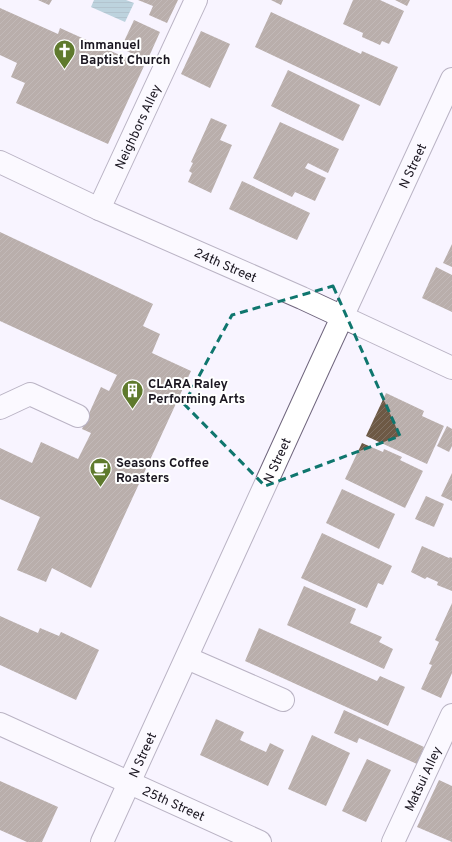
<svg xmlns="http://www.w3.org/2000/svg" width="452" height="842" font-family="Overpass,sans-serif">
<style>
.water{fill:url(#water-rules)}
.building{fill:url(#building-hatch)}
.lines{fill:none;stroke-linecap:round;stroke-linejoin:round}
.minor-casing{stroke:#6f657d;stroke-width:24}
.minor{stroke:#fff;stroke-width:22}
.marked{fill:none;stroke:#0f766e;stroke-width:3;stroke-dasharray:8 5;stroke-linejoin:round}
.labels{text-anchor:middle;stroke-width:4;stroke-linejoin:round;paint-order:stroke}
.poi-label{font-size:13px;font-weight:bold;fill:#1a1620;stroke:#fff;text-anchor:start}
.street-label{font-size:13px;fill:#1a1620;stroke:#fff}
</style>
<defs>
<pattern id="water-rules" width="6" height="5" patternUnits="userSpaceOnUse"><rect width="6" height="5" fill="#75aab7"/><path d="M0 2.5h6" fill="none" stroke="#5f8994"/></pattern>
<pattern id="building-hatch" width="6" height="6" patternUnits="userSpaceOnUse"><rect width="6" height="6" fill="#6d5945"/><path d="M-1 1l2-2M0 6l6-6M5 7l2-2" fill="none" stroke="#807163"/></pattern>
</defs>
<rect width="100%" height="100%" fill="#f8f4ff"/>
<polygon class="water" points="94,0 126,0 134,3 125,22 91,7"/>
<g class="building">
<polygon points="38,0 52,0 49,5"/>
<polygon points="138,0 178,0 167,23 149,15 153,6"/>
<polygon points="271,0 283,0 281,5"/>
<polygon points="353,0 380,0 404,11 389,44 382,41 380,45 362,37 363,33 343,24"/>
<polygon points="395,0 410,0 407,6"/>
<polygon points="0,8 58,34 60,28 144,66 108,144 16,103 25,83 11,77 17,63 0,55"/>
<polygon points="271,12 361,54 362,51 398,67 380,106 255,47"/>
<polygon points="134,20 160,32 147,61 121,48"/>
<polygon points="201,31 230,44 210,88 181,74"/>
<polygon points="288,70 360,105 343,141 271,106"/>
<polygon points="211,118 227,125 220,140 232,145 211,193 188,182 192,173 189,171 193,163 191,162"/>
<polygon points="280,122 339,149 328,173 308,163 305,168 326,178 315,201 295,192 292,197 253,178"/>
<polygon points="242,181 310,213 297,240 229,209"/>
<polygon points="0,232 153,304 143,326 160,334 152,353 191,371 91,588 52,568 46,582 17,570 40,517 0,499 0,448 32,463 41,442 78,459 91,433 82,429 101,387 109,391 117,375 0,321"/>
<polygon points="452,244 452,267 443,263"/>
<polygon points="436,267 452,275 452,312 422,298"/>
<polygon points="386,393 424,411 422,416 444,426 427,464 366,436"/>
<polygon points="447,426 452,429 452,446 449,452 437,446"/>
<polygon points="362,443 383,452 384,449 402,457 400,460 423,471 405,508 345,479"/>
<polygon points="452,473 452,501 441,496"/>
<polygon points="342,489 395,514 379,549 326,523"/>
<polygon points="426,496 444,504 434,527 415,519"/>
<polygon points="322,533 392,566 383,585 378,583 367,608 301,578"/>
<polygon points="422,546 449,558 450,557 452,558 452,591 437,585 438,582 427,577 425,579 411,572"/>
<polygon points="304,586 356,609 350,623 382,637 379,642 393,649 384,669 287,625"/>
<polygon points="452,603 452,673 441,698 421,689 432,665 429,664 439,642 435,640"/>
<polygon points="0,616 38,633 40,628 59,636 61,632 99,650 76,700 0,665"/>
<polygon points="259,628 377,681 380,676 405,687 388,726 245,661"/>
<polygon points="344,710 424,747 417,764 359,738 357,743 334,733"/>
<polygon points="216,719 244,732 240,740 266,752 270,743 284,750 268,786 200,755"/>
<polygon points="312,735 350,753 326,806 288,789"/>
<polygon points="367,759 391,770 366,822 342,811"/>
<polygon points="439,780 452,786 452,842 417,827"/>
<polygon points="0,781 58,807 42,842 27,842 0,830"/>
</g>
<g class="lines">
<defs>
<g id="minor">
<path id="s1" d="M0 162 99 209 302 298 452 368"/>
<path id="s2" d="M99 209 196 0"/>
<polyline points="0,408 30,394 78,416"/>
<polyline points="187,658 283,700"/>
<path id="s3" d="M0 724 260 842"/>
<path id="s4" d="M102 842 320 365 452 79"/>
<path id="s5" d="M393 842 452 715"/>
</g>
</defs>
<use href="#minor" class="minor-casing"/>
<use href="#minor" class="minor"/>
</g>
<path d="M0 0H452V842H0ZM333 286 400 436 265 486 184 404 232 315Z" fill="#f8f4ff" fill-opacity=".55" fill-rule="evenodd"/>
<path class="marked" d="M333 286 400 436 265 486 184 404 232 315Z"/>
<defs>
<symbol id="church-pin" viewBox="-11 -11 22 30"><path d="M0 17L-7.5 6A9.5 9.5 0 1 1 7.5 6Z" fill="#5f7a2d" stroke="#fff"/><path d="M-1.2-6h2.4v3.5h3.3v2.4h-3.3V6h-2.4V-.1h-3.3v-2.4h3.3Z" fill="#fff"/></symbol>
<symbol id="building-pin" viewBox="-11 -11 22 30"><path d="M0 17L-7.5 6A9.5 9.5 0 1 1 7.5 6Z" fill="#5f7a2d" stroke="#fff"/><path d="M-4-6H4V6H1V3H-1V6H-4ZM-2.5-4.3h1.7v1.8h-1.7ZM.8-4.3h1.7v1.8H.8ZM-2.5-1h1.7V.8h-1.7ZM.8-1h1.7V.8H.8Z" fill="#fff"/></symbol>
<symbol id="cafe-pin" viewBox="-11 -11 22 30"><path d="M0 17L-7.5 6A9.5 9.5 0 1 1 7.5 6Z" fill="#5f7a2d" stroke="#fff"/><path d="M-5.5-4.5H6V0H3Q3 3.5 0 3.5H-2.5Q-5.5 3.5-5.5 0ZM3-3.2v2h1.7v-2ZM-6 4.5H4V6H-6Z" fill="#fff"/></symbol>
</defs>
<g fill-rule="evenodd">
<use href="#church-pin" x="52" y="38" width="25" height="34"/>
<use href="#building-pin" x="120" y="378" width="25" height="34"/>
<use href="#cafe-pin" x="88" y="456" width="25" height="34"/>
</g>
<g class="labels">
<g class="poi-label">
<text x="80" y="49">Immanuel<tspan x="80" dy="15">Baptist Church</tspan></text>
<text x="148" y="388">CLARA Raley<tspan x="148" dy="15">Performing Arts</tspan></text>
<text x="116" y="467">Seasons Coffee<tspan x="116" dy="15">Roasters</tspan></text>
</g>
<g class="street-label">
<text dy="5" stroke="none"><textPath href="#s2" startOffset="91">Neighbors Alley</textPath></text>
<text dy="5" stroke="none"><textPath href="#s4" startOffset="744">N Street</textPath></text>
<text dy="5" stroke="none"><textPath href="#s1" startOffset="248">24th Street</textPath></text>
<text dy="5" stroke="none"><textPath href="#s4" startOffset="420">N Street</textPath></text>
<text dy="5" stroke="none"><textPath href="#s4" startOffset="96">N Street</textPath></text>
<text dy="5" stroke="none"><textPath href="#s5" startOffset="70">Matsui Alley</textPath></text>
<text dy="5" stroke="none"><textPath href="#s3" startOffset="191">25th Street</textPath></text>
</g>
</g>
</svg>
